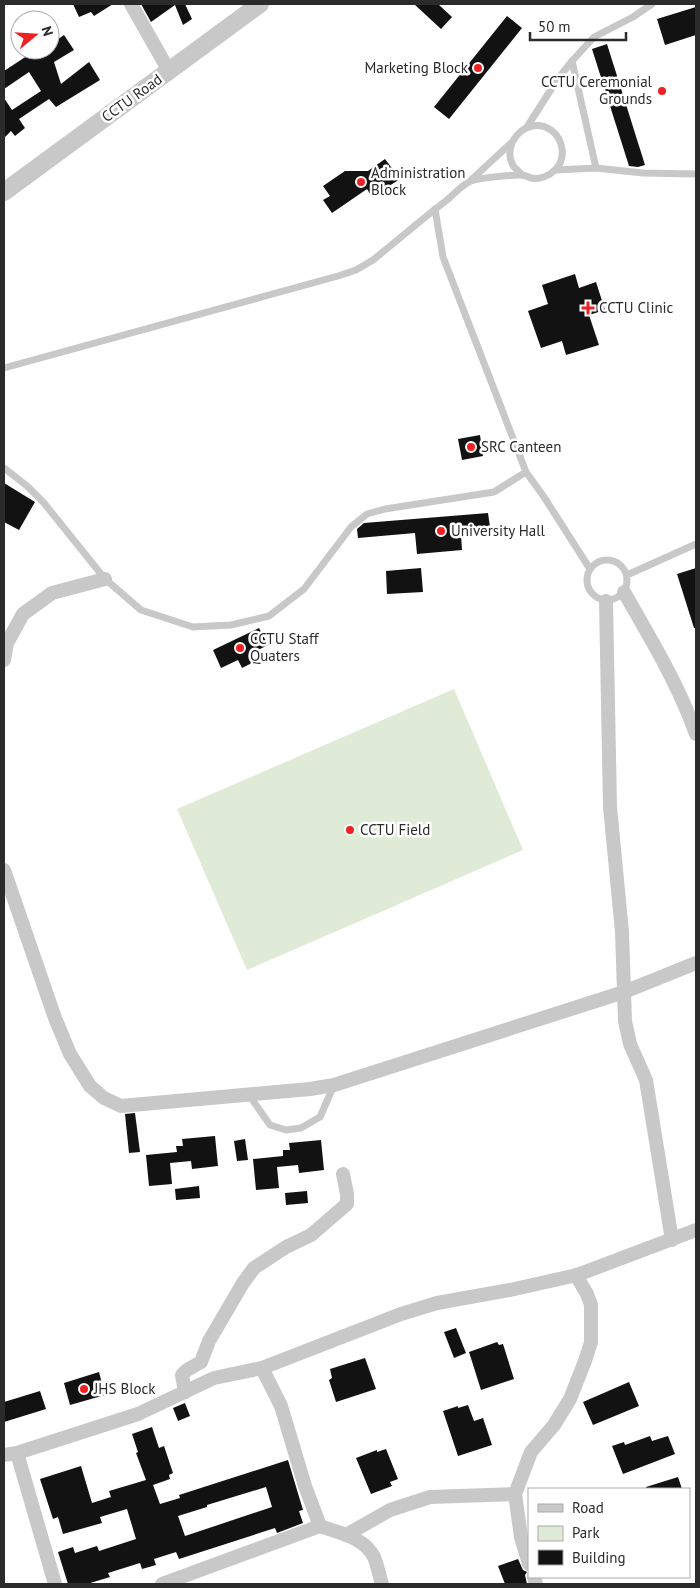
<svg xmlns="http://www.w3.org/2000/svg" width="700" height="1588" font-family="'PT Sans',sans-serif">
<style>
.green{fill:#e0ebd7}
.building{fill:#121212;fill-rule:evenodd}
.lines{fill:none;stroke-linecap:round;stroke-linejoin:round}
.service{stroke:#c8c8c8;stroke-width:7}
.minor{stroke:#c8c8c8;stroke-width:14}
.tertiary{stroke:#c8c8c8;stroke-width:18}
.poi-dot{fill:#ef2122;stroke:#fff;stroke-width:2}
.labels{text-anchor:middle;stroke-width:5;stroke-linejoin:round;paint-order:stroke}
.poi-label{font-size:15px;fill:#2b2b2b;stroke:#fff;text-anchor:start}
.street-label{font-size:15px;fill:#2b2b2b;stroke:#fff}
</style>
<rect width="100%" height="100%" fill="#fff"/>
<polygon class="green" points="454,689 523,850 247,970 177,809"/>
<g class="building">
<polygon points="73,4 113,4 94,16 91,12 79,17"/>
<polygon points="141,4 185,4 192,19 183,25 175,5 151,22"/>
<polygon points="414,4 438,4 452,17 441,29"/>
<polygon points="696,7 696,35 665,45 657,19"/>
<polygon points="507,16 522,28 449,119 434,107"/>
<polygon points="64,35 74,50 54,62 61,84 89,62 100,80 56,107 49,99 19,119 25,128 15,136 11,131 4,138 4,98 12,110 41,91 29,72 4,89 4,71 36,50 38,53 42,50 50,50 50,45"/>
<polygon points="607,44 645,165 638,167 629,166 592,49"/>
<polygon points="385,159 400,179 372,197 367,189 332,213 323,200 330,196 323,186 345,171 368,171"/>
<polygon points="575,274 579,288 596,282 605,310 589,315 599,345 566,355 562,341 541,348 528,311 548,304 542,285"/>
<polygon points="480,435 483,456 462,460 458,439"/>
<polygon points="4,483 35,502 19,530 4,522"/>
<polygon points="488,513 490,527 477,528 477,533 461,534 462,550 417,554 415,533 358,538 357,529 364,523"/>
<polygon points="421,568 423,592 387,594 386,571"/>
<polygon points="696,568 696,628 694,628 677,574"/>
<polygon points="259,628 268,645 250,654 254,662 242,668 238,660 221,668 213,650"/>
<polygon points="135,1113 140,1152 129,1153 125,1114"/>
<polygon points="215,1136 218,1166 192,1169 191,1161 170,1163 172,1184 149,1186 146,1155 177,1152 176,1146 183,1146 182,1139"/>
<polygon points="245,1139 248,1160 237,1161 234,1141"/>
<polygon points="321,1140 324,1170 299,1173 298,1165 277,1167 279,1188 256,1190 253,1159 283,1156 283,1150 290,1150 289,1143"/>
<polygon points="199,1186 200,1198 176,1200 175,1189"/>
<polygon points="307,1191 308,1203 286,1205 285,1193"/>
<polygon points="456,1328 466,1353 454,1358 444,1332"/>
<polygon points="497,1342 499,1345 503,1344 514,1379 481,1390 469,1352"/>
<polygon points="365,1358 376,1389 336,1402 329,1380 332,1378 330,1369"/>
<polygon points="99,1372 105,1395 70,1405 64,1383"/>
<polygon points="629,1382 639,1406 593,1425 583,1402"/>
<polygon points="40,1391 46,1409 4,1422 4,1402"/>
<polygon points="185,1403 190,1416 178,1421 173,1408"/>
<polygon points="468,1405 474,1421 483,1418 492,1445 458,1456 443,1411 458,1406 458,1408"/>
<path d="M152 1427 159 1448 164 1446 173 1473 169 1475 170 1479 153 1485 160 1504 180 1498 179 1495 288 1460 303 1510 299 1511 303 1523 277 1533 275 1528 179 1559 176 1552 154 1559 156 1565 142 1569 140 1563 108 1573 110 1577 87 1584H68L58 1552 73 1547 75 1553 97 1546 99 1551 136 1539 127 1509 100 1517 102 1523 63 1534 58 1517 53 1519 40 1479 81 1466 92 1503 111 1497 109 1491 146 1480 136 1453 138 1452 132 1434ZM266 1487 272 1507 185 1536 178 1516 207 1507V1505Z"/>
<polygon points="650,1436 652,1441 668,1436 675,1454 623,1474 612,1446 624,1442 625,1445"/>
<polygon points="386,1449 398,1479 390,1482 392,1486 371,1494 356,1458 377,1450 377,1452"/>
<polygon points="678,1477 682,1489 646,1489 646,1487"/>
<polygon points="518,1559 523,1570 527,1572 525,1575 527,1584 505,1584 498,1566"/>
</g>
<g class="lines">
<g class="service">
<polyline points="572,61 596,168"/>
<polyline points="527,127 557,80 572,61 594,37 633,17 652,4"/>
<polyline points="556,170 596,168 643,173 696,174"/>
<polyline points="471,180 511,143"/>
<polyline points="435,209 443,257 526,472 544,497 590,569"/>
<path d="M4 368 338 276 356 270 373 260C398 240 422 219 447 200 454 194 463 184 471 181 478 178 511 175 520 175 524 175 527 176 531 178 539 180 549 176 555 170 567 158 563 139 551 130 528 114 499 144 514 167 516 169 520 172 522 175"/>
<polyline points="4,468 27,486 44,503 105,579 141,610 193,627 231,625 269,616 304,589 351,527 367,514 385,509 494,492 526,472"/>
<circle cx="607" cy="580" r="20"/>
<polyline points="627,575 696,544"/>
<polyline points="249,1095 270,1125 286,1130 301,1128 320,1117 334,1085"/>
</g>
<g class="minor">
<polyline points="131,4 169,71"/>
<path d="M624 592C650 638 678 683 696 734"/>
<polyline points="606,601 610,807 622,932 625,1021 630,1044 646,1080 672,1240"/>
<polyline points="4,660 7,643 23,614 52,593 105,579"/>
<polyline points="4,870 55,1018 70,1054 90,1086 104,1098 121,1106 310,1089 334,1085 624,992 696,963"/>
<polyline points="262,1368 401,1314 437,1303 510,1290 577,1275 696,1230"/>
<polyline points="185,1392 182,1375 187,1370 201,1362 209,1341 243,1283 254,1268 286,1247 311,1235 347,1204 347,1194 343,1174"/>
<polyline points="17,1453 55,1584"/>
<path d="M4 1455 17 1453 138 1414 214 1378 262 1368 281 1406 305 1486 320 1526C339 1533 364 1537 374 1557 378 1566 379 1576 382 1584"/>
<polyline points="346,1535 390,1510 430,1497 515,1494"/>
<polyline points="529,1564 521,1537 515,1494 531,1452 554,1425 570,1399 585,1361 591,1342 591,1305 587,1294 576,1275"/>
<polyline points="534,1577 536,1584"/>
<polyline points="162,1584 320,1526"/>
</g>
<polyline class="tertiary" points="4,192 260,4"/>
</g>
<g class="poi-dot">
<circle cx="478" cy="68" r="5"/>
<circle cx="662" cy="91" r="5"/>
<circle cx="361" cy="182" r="5"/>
<path d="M585.5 300.5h5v5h5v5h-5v5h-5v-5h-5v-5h5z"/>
<circle cx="471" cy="447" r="5"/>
<circle cx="441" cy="531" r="5"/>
<circle cx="240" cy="648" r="5"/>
<circle cx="350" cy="830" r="5"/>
<circle cx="84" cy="1389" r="5"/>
</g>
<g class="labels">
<g class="poi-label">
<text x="468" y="73" text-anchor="end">Marketing Block</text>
<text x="652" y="87" text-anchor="end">CCTU Ceremonial<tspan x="652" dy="17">Grounds</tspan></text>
<text x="371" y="178">Administration<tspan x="371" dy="17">Block</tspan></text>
<text x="599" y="313">CCTU Clinic</text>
<text x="481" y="452">SRC Canteen</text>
<text x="451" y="536">University Hall</text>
<text x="250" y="644">CCTU Staff<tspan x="250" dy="17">Quaters</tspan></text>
<text x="360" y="835">CCTU Field</text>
<text x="94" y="1394">JHS Block</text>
</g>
<g class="street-label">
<text transform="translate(132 98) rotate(-36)" y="5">CCTU Road</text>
</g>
</g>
<rect width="700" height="1588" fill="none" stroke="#2b2b2b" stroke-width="10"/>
<rect x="528" y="1488" width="162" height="90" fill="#ffffff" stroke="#aaaaaa"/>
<rect x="538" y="1504" width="25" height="8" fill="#c8c8c8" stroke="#aaaaaa"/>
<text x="572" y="1513" font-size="15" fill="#2b2b2b">Road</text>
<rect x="538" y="1526" width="25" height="15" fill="#e0ebd7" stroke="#aaaaaa"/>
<text x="572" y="1538" font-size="15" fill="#2b2b2b">Park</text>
<rect x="538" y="1550" width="25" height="15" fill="#121212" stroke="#aaaaaa"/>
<text x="572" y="1563" font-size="15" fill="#2b2b2b">Building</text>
<g transform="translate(35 35) rotate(72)"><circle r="24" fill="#ffffff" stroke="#aaaaaa"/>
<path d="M0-4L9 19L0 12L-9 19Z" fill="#ef2122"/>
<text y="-8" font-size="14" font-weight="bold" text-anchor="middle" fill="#2b2b2b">N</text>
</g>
<path d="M530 32v8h96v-8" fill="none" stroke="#2b2b2b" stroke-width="2.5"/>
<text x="538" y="32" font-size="15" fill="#2b2b2b" stroke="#ffffff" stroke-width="4" paint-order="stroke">50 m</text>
</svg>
